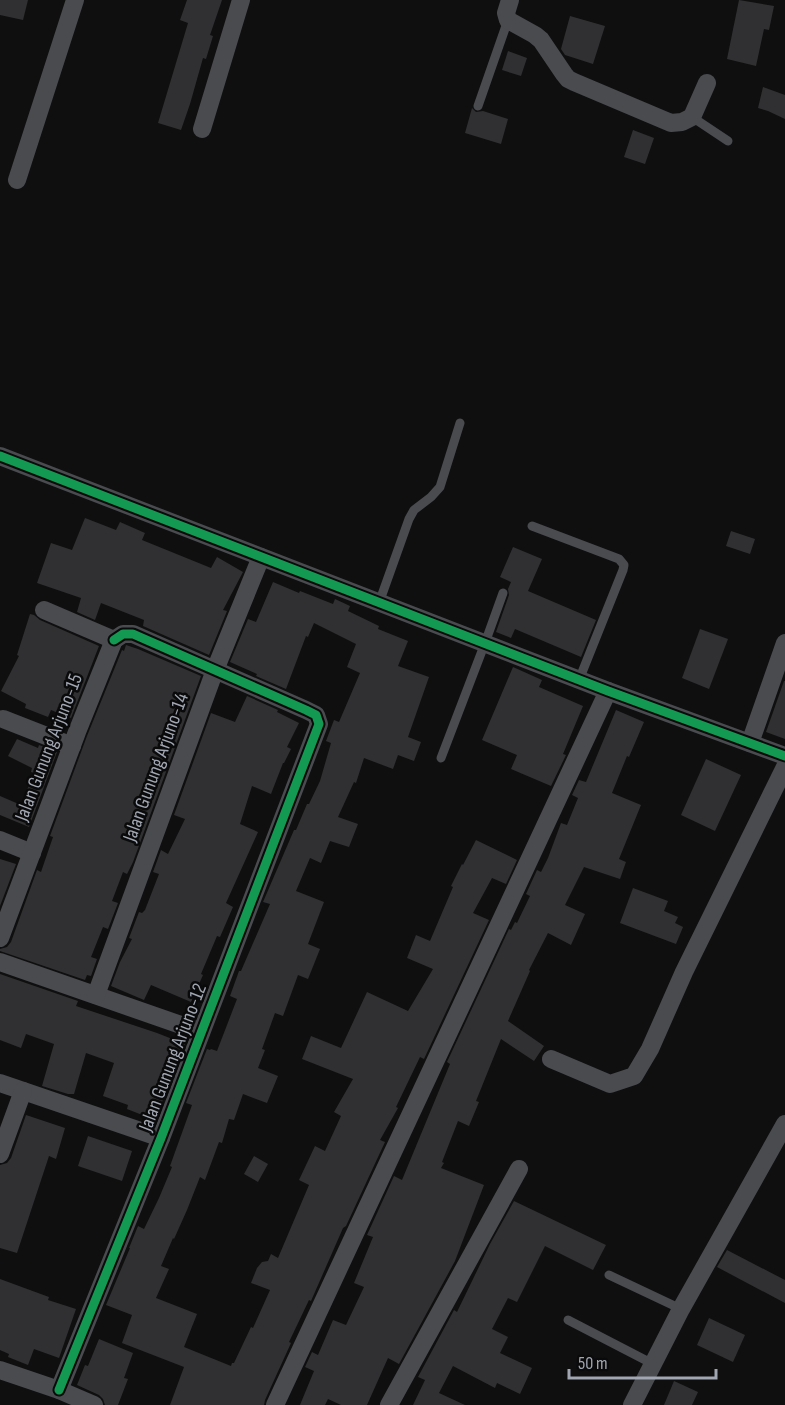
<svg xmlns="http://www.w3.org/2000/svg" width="785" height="1405" font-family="'Sofia Sans Condensed',sans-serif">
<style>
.building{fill:#303032}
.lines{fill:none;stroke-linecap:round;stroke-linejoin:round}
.lane{stroke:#4a4b4f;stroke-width:9}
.street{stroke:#4a4b4f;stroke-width:18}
.cycleway-casing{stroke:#0a0a0b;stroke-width:13}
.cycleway{stroke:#139951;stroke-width:9}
.labels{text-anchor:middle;stroke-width:5;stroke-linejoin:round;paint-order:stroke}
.street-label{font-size:20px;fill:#a0a6b2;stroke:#0a0a0b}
</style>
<rect width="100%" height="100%" fill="#0f0f10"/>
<g class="building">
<polygon points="0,0 28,0 23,20 0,15"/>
<polygon points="187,0 222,0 210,35 213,36 206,59 203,58 190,104 181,130 158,123 188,23 180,20"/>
<polygon points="739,0 774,6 769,30 764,29 756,66 727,59"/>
<polygon points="570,16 605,26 593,64 565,55 561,49"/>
<polygon points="508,51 527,58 521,76 502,70"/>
<polygon points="763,87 785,95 785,119 768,111 758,108"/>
<polygon points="472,108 476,112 483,111 508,119 501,144 465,133"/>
<polygon points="633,130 654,138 645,164 624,157"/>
<polygon points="85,518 116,530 120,522 145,533 142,540 211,568 217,557 243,572 223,610 227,611 209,655 143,626 144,620 101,603 95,620 77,612 81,598 37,583 51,543 72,550"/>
<polygon points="731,531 755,539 750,554 726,546"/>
<polygon points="513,547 542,559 528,591 596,620 581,657 515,629 511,638 496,632 509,595 508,589 511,582 500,577"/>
<polygon points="273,582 299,593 300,591 333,604 335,599 350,606 348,611 379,626 378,629 408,641 398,666 429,677 408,737 421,742 414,761 398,755 393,769 364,758 356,783 354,782 338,817 358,824 349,847 330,841 321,863 310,858 296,891 324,902 308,944 320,949 308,979 298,975 283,1016 275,1013 262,1049 265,1050 258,1068 278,1076 267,1103 243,1094 234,1120 229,1119 222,1143 219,1142 205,1180 200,1177 187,1210 174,1239 173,1238 161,1266 169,1269 156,1298 197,1314 184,1347 231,1366 232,1363 234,1363 251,1327 253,1328 270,1290 251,1283 257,1268 262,1262 268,1261 271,1254 278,1258 309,1185 299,1180 315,1146 325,1151 341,1116 334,1112 353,1079 302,1059 311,1036 341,1048 367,992 408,1011 433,969 407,958 416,935 430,941 453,887 451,886 462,864 463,865 476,840 517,860 506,884 492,878 473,913 489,920 424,1059 420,1057 396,1107 398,1108 380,1140 385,1142 346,1226 343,1228 311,1301 309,1300 289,1342 291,1343 265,1400 264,1405 170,1405 184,1367 122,1343 132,1315 106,1305 130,1248 129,1248 138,1226 144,1229 159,1198 172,1167 170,1166 192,1105 186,1103 207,1049 210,1050 211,1049 217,1051 237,999 230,996 239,971 241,971 270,904 263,902 294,830 296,830 307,804 309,804 320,781 331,743 326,741 334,720 339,722 360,673 347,667 356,644 314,623 308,637 306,636 286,689 256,676 257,674 230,662 248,619 256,622"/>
<polygon points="30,614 34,615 40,620 99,646 71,718 51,710 48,717 25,708 26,704 1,691 19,656 17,655"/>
<polygon points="700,629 728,639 709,689 682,678"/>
<polygon points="126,645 138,649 201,676 133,862 127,874 123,872 112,901 118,903 108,929 103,927 91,957 97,959 91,976 87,975 85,980 0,951 0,949 7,947 11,942 37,870 41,872 53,837 50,836 87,736 122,650 124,651"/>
<polygon points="513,667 542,680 539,687 583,706 563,754 566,755 551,786 511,769 517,755 482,740"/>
<polygon points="784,681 785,681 785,739 766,732"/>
<polygon points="247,696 278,710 277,712 299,723 287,747 291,749 284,763 283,763 271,794 252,786 240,824 258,832 226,903 233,907 220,937 217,936 201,974 203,975 191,1002 151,985 144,1000 111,986 120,962 132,939 129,938 139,912 142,913 145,910 159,874 153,872 161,850 168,854 185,819 174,815 211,713 235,722"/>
<polygon points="616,710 644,722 629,757 627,756 612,793 641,805 619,859 626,862 620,879 584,867 565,905 585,914 571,945 548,933 529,970 530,971 508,1021 544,1046 534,1061 501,1039 476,1101 479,1102 469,1126 458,1121 442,1162 444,1163 441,1168 484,1185 455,1261 399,1364 388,1358 367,1405 341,1405 328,1399 325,1405 300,1405 314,1371 305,1367 312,1352 318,1355 333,1320 346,1325 364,1287 354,1283 373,1237 367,1235 394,1176 402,1180 450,1064 447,1062 509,929 511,930 515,922 517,923 530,896 526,894 537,870 541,872 548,858 561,823 567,825 578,798 572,795 579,780 586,782"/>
<polygon points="17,739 38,748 39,745 57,752 29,827 0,815 0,796 21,805 34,773 31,772 32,768 8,756"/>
<polygon points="706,759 741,775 715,831 681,815"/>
<polygon points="0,859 16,864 0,906"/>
<polygon points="633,888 668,901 664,911 678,917 675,923 683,927 676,944 620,923"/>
<polygon points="0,974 78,1001 76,1006 157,1033 185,1044 155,1120 127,1109 128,1105 103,1096 114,1063 86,1053 74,1094 68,1094 42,1086 54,1044 26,1034 21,1048 0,1040"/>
<polygon points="26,1115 65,1128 56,1159 49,1156 17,1253 0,1248 0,1165 7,1163 11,1158"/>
<polygon points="88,1136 132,1151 122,1181 78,1166"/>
<polygon points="254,1156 268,1164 258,1182 244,1174"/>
<polygon points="514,1201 606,1245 593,1270 545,1246 517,1302 508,1298 492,1329 508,1337 500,1353 532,1368 520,1394 497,1383 495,1388 453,1366 439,1393 465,1405 413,1405 425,1380 418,1377 454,1310 457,1312 490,1244"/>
<polygon points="727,1250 785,1280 785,1303 717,1267"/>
<polygon points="0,1279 49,1297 48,1300 76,1309 59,1358 34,1349 28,1365 8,1357 9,1354 0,1350"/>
<polygon points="709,1318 745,1335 733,1362 697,1345"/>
<polygon points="99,1339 133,1353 124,1378 128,1379 118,1405 105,1405 103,1399 99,1395 77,1385 85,1365 88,1366"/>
<polygon points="674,1381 698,1392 692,1405 664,1405"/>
</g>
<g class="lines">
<g class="lane">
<polyline points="478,106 508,20"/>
<polyline points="692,117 728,141"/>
<polyline points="532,526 619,559 624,565 623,570 579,680"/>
<polyline points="379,603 409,519 414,510 431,497 440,487 460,423"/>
<polyline points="441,758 485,643 503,593"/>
<polyline points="609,1275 681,1309"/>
<polyline points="568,1320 653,1364"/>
</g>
<g class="street">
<polyline points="510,0 506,13 508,20 535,35 541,40 564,74 568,79 574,82 671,123 682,122 692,117 707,83"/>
<polyline points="202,129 241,0"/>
<polyline points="17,180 75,0"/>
<polyline points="0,456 608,691 785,756"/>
<polyline points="44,610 114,640"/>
<polyline points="3,719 72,746"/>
<polyline points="750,743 785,643"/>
<polyline points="0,840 32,853"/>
<polyline points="0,938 77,732 114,640"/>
<polyline points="0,962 201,1032"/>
<polyline points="96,995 215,670 261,557"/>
<polyline points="551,1059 610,1084 634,1076 650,1049 684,972 785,767"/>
<polyline points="0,1083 161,1138"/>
<polyline points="0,1154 23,1091"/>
<polyline points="0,1370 59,1390 94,1405"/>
<polyline points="59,1390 161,1138 319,724 316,715 306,710 133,634 123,634 114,640"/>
<polyline points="275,1405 608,691"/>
<polyline points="389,1405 519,1169"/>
<polyline points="632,1405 681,1309 785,1124"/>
</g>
<defs>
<g id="cycleway">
<polyline points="0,456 608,691 785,756"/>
<polyline points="59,1390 161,1138 319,724 316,715 306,710 133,634 123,634 114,640"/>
</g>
</defs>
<use href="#cycleway" class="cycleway-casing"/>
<use href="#cycleway" class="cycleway"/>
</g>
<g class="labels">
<g class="street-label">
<text transform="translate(48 747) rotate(-69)" y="7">Jalan Gunung Arjuno-15</text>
<text transform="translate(155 767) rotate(-70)" y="7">Jalan Gunung Arjuno-14</text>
<text transform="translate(172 1057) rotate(-69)" y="7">Jalan Gunung Arjuno-12</text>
</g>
</g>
<path d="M569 1369v9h147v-9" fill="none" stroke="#a0a6b2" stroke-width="3"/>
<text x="578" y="1369" font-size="18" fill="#a0a6b2" stroke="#0a0a0b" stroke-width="4.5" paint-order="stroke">50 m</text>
</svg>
